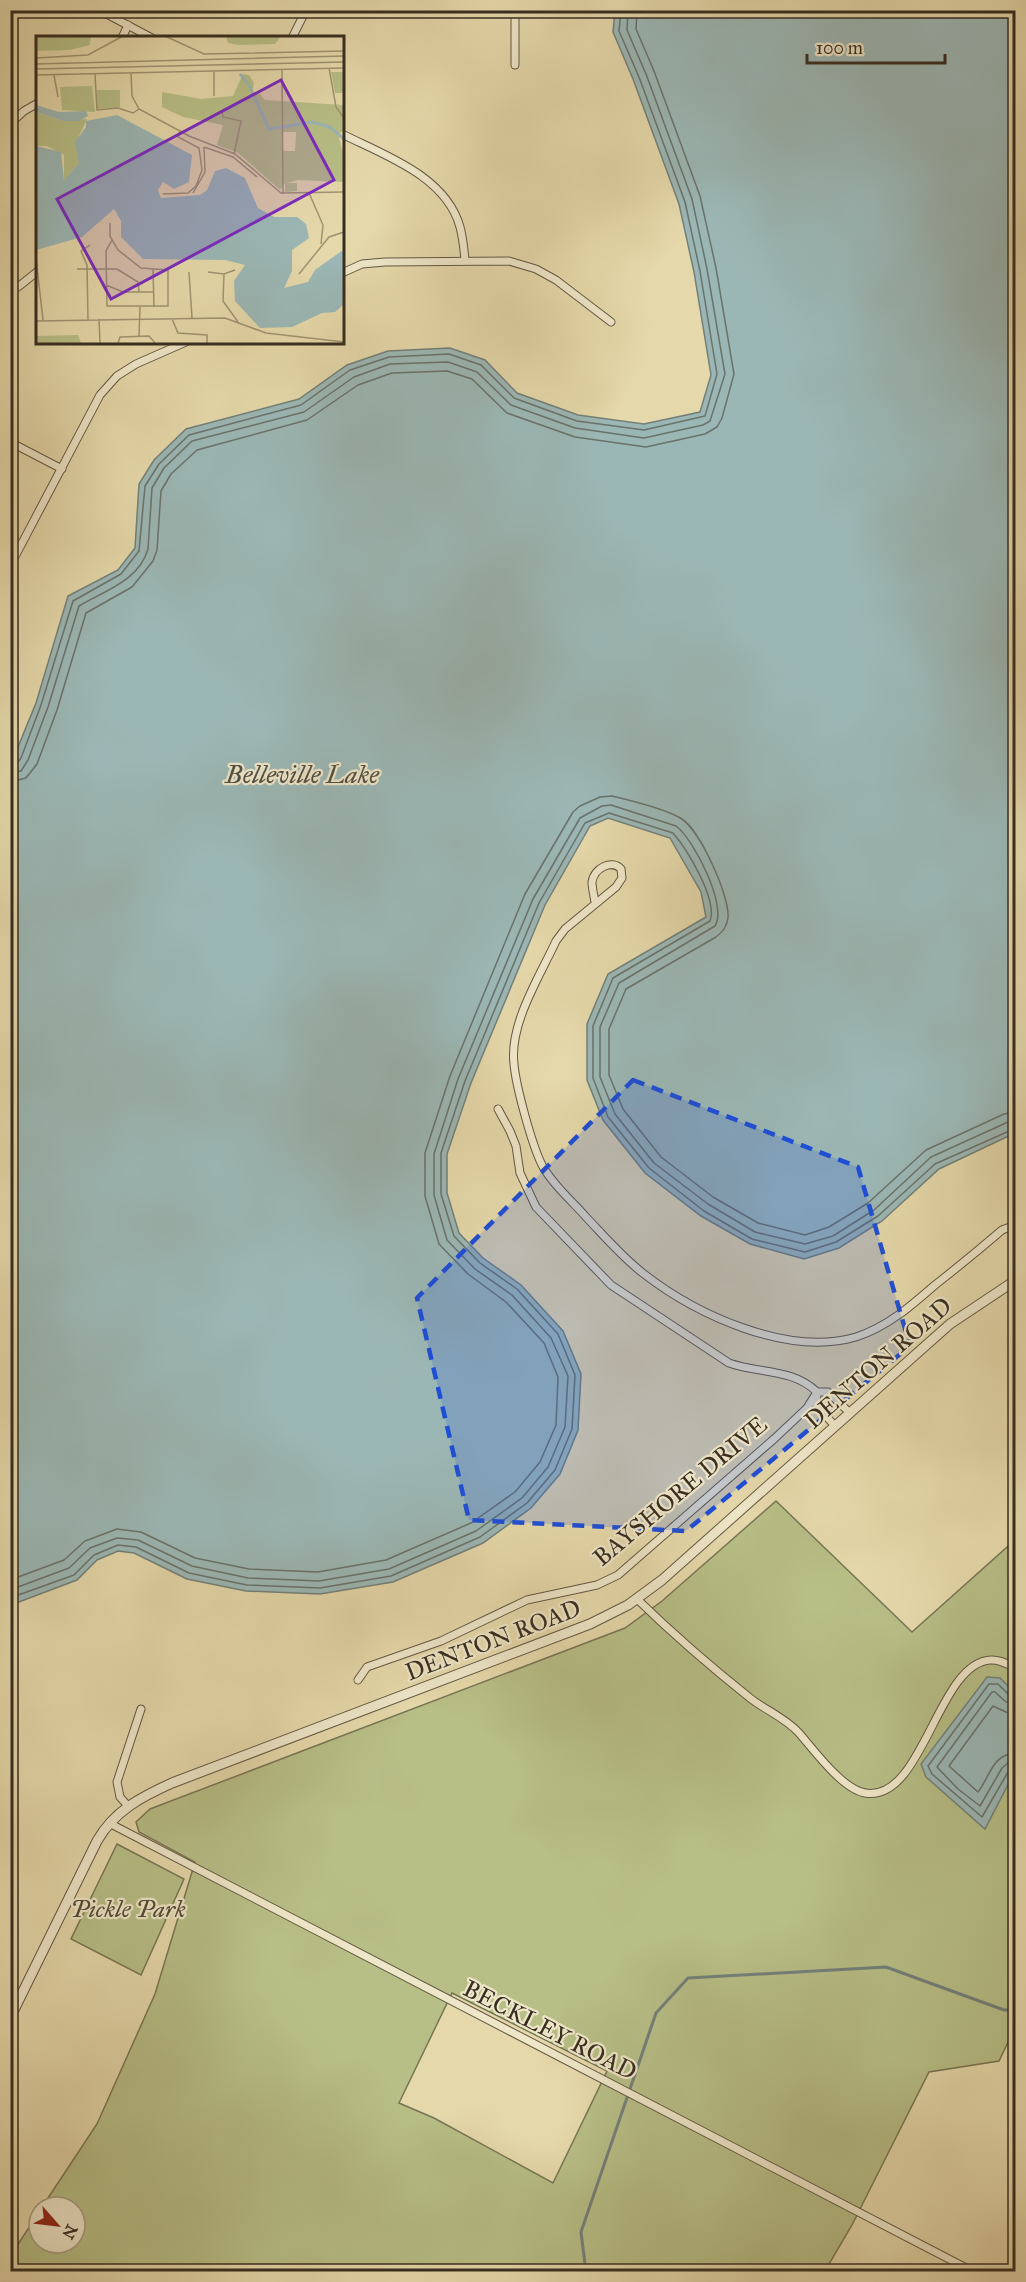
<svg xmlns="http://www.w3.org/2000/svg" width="1026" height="2282" font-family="'IM FELL Great Primer',serif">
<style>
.green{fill:#b7be86;stroke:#777654;stroke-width:1.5;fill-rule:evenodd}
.water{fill:#9bb7b5;stroke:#73807a;stroke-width:1.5}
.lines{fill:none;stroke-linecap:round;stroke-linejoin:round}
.shore{stroke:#69726b;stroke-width:1.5}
.stream{stroke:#73807a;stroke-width:3}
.minor-casing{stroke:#625843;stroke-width:9}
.tertiary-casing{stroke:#625843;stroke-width:11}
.minor{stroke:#eee6c8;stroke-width:7}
.tertiary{stroke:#eee6c8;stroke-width:9}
.marked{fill:#1d4ed8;fill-opacity:0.2;stroke:#1d4ed8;stroke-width:4.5;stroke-dasharray:12 8;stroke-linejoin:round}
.labels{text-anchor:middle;stroke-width:4.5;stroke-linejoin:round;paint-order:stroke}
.street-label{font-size:24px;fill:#372d21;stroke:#eee6c8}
.park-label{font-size:24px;font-style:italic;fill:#514a35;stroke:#eee6c8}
.water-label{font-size:26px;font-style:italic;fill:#505046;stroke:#eee6c8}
.inset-river{fill:none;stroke:#9bb7b5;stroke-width:3}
.inset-road{fill:none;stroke:#9f9473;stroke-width:1.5}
.view{fill:#7b2cbf;fill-opacity:0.15;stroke:#7b2cbf;stroke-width:3}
.inset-edge{fill:none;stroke:#372d21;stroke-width:3}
</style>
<rect width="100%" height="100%" fill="#e5d8aa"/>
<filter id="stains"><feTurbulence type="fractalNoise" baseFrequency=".00333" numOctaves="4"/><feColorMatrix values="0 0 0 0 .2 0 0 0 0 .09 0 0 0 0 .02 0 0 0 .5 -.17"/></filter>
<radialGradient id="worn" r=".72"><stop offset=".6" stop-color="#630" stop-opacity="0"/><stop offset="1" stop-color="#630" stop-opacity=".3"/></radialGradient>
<g class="green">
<path d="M776 1501 912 1632 1015 1540V2028L999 2061 929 2072 852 2225 825 2271 11 2272V2255L39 2212V2243H75V2207H42L97 2124 155 1994 195 1862 139 1832 136 1822 150 1809 625 1628 662 1601ZM452 1993 607 2071 553 2183 434 2118 399 2103Z"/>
<polygon points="117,1844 184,1879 141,1975 71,1939"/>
</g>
<g class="water">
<polygon points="615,11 1015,11 1015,1133 939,1169 882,1221 839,1248 804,1259 750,1244 701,1216 645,1173 603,1120 587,1080 587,1024 608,974 706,917 701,892 670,838 608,818 590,826 545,905 471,1083 447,1154 447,1193 459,1233 483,1258 521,1285 563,1331 581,1374 578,1430 560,1474 531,1508 483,1543 393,1582 320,1594 246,1591 187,1579 134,1553 118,1551 97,1560 77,1580 11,1605 11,764 36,703 68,596 118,570 135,548 139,484 154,460 186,429 299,399 347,365 388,351 450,348 485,360 517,393 578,415 644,424 700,412 711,375 694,272 679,204 633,79 613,32"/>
<polygon points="987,1677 1000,1678 1015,1693 1015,1771 985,1829 926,1777 921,1764"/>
</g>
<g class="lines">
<g class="shore">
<polyline points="10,766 16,765 21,758 41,705 73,601 121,574 139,551 145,486 159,464 189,435 301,405 350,370 389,357 449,354 481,365 514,398 577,421 644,430 705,416 717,374 700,271 685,202 639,77 619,31 621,10"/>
<path d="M10 773 21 771 28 760 48 707 79 606C104 591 139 581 148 549L152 488 164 468 192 441 304 412 354 377 390 364 448 362 477 372 511 405 575 428 644 438 703 425 710 421 725 374 707 269 692 199 646 74 627 30 628 10"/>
<polyline points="10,782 26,778 37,764 57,710 86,613 132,587 153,561 157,550 161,491 171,474 197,450 307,420 358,385 392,373 447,371 472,379 507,413 575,437 646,447 705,434 717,427 722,418 734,374 716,268 700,196 654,71 636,29 637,10"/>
<path d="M10 1580 64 1560 85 1541 117 1529 141 1532 195 1558 249 1569 318 1572 386 1560 471 1523 515 1492 540 1462 556 1425 558 1377 544 1343 506 1302 468 1274 439 1244 425 1196V1153L450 1076 525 894 573 812 580 806 600 797 612 796C629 800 668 810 682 819 700 831 730 896 728 918 727 926 723 932 716 937L626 989 609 1029V1075L623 1109 661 1157 713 1197 758 1223 805 1235 829 1227 868 1203 926 1150 1004 1114 1016 1112"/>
<path d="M10 1590 69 1568 90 1548 117 1538 138 1540 192 1566 248 1578 319 1581 389 1569 476 1531 522 1498 548 1467 565 1427 568 1376 551 1338 512 1295 475 1269 447 1240 434 1195V1154L458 1079 533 899 580 818 602 806 611 805 676 826C693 838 728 906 715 926L619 983 600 1027V1077L615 1114 654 1163 708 1204 755 1232 805 1244 833 1236 874 1210 931 1157 1008 1122 1016 1121"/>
<path d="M10 1598 74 1575 94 1555 118 1545 136 1547 189 1573 247 1585 320 1588 391 1576 480 1537 527 1503 555 1470 572 1429 575 1375 558 1334 517 1289 480 1263 454 1236 441 1194V1153L465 1081 539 903 585 823 609 813 673 833C687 849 718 900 710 921L613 978 593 1026V1078L608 1117 649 1168 704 1211 752 1239 805 1252 836 1242 878 1216 935 1164 1016 1128"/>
<polyline points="1016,1697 1010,1696 998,1684 989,1684 928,1766 932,1774 982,1817 1008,1772 1016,1769"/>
<polyline points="1016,1704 1006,1702 995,1692 992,1692 937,1767 958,1789 980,1806 1002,1768 1008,1763 1016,1762"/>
<path d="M1016 1713 1006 1712 993 1706 949 1766 978 1792C990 1777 992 1754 1016 1753"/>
</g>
<polyline class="stream" points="586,2272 581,2232 656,2013 688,1978 886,1967 1004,2010 1016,2010"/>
<defs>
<g id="minor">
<polyline points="99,10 152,38"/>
<polyline points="515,10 515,65"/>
<polyline points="122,38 128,25"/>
<polyline points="292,38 306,10"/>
<polyline points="10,124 24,111 38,103"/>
<path d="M342 134C384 155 446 176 460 227 463 238 464 249 465 260"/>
<polyline points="342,273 362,264 385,262 509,261 536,269 556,280 611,322"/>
<polyline points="10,289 18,287 38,271"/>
<polyline points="10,442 62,469"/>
<polyline points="10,566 100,395 117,376 136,364 186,342"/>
<path d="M595 902C594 896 592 888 592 882 594 868 612 859 621 869L622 878 616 887 565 929 556 941C540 976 509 1024 514 1064 516 1087 532 1145 542 1165 552 1184 572 1201 586 1217 605 1237 623 1258 644 1274 697 1315 788 1357 856 1337 887 1327 911 1306 935 1285 958 1267 980 1249 1002 1230L1010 1227 1016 1229"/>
<path d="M498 1109 510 1131 516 1146 520 1173 536 1207 611 1285 729 1363C760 1374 792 1368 817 1392H828L850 1413"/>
<polyline points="817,1394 816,1405 835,1426"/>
<path d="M637 1599C673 1634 711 1667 750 1698 765 1710 786 1718 799 1733 814 1750 842 1789 865 1793 923 1803 937 1664 990 1660 999 1659 1007 1664 1016 1668"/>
<polyline points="358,1680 367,1667 441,1641 527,1600 597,1585 618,1575 774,1439 807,1408 817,1392"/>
<polyline points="128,1806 120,1797 117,1782 141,1709"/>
<polyline points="109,1823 974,2272"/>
</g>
<path id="tertiary" d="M10 2018 97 1841C114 1811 141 1797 172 1783L590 1624 628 1605 662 1580 950 1324 1016 1280"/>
</defs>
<use href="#minor" class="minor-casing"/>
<use href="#tertiary" class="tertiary-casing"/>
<use href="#minor" class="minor"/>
<use href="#tertiary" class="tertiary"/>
</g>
<path class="marked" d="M633 1080 858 1167 910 1346 686 1531 469 1520 417 1298Z"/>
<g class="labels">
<g class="street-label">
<text transform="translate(878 1363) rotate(-41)" y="8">DENTON ROAD</text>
<text transform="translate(680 1491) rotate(-40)" y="8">BAYSHORE DRIVE</text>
<text transform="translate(493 1640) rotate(-21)" y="8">DENTON ROAD</text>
<text transform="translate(550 2030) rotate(27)" y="8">BECKLEY ROAD</text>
</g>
<g class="park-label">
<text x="128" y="1917">Pickle Park</text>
</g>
<g class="water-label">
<text x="302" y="783">Belleville Lake</text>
</g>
</g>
<g transform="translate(36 36)">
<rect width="308" height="308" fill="#e5d8aa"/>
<path d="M0 0H55L54 9 34 14 0 15ZM190 0H245L239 8 202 9 192 7ZM295 36H307V57H299ZM207 38 213 39 218 47 216 58H224L229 64 307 69V95L302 98 307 117V146L262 144 251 147H261V155L249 156V147L244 154 202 117 181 109 187 89 147 81 126 71V56L165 63 197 60ZM246 96H260L259 115H246ZM56 50 59 76 26 74 24 51ZM61 54H84V71L61 73ZM0 76 27 85 51 83 43 100V127L28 144V119L11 110H0ZM42 299 45 307H0L1 300Z" fill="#b7be86" fill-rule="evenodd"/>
<path d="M0 69 23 76 50 75 52 80 43 85H27L0 76ZM81 79 156 119 153 146 138 153 127 146 122 154 125 162 164 159 171 154 179 135 190 132 209 142 222 172 238 181H261L270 188 273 202 256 214V235L248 252 272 246 279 234 307 214V269L299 276 286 277 256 291 224 292 199 265 198 245 209 229 189 224 107 223 85 201V185L78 173 46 201 0 214V110L25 116 28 144 43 127 39 106 50 91V85Z" fill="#9bb7b5"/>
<path class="inset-river" d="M204 38 213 49 233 93 276 86 294 91 308 103"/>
<path class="inset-road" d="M129 0 168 18 308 15M0 22 52 19 87 0M0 28 308 20M293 32 300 71 308 82M0 33 308 26M246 34 247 158M178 36V60M95 37 96 60 103 73 153 100 199 118 245 157 308 156M59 38 61 74 82 72 97 77 103 73M0 39 308 32M18 39 22 61M186 74 187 81 205 85 198 118M168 111 197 121 221 141M157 157 169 136 168 111M273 157 287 189 285 208M132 158H127L152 157 160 150 166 134 163 112 142 101 144 95M74 187V200L82 214 105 232 132 234V270H71L70 215 76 204M0 222 7 284M41 233H81L102 246 103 256M117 233 118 271M153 236 156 282M172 236 188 238 199 234M188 238 187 265 202 286M263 238 293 201 308 196M70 249 87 256H118M63 283 64 307M136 283 142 297 171 299V307M52 284 51 229 45 215 54 209M0 285 189 282 230 297 308 306M103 300 104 271M82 307 84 301 113 300 119 307"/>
<path class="view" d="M245 44 298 144 75 263 21 163Z"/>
<rect width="308" height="308" class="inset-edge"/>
</g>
<rect width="1026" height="2282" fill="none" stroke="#e5d8aa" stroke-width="36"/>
<rect x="12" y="12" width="1002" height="2258" fill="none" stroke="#372d21" stroke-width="3"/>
<rect x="18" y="18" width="990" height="2246" fill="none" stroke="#372d21" stroke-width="1.5"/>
<g transform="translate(57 2225) rotate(118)"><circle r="28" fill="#eee6c8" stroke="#a59c85" stroke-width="1.5"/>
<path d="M0-4.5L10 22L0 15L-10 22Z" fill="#8f2418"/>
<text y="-9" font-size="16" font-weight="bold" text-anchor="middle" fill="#372d21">N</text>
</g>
<path d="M807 54v9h138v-9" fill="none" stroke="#372d21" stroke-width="3"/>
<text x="816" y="54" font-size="18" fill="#372d21" stroke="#eee6c8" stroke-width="4.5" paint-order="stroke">100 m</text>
<rect width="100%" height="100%" filter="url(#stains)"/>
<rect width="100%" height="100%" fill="url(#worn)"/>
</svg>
